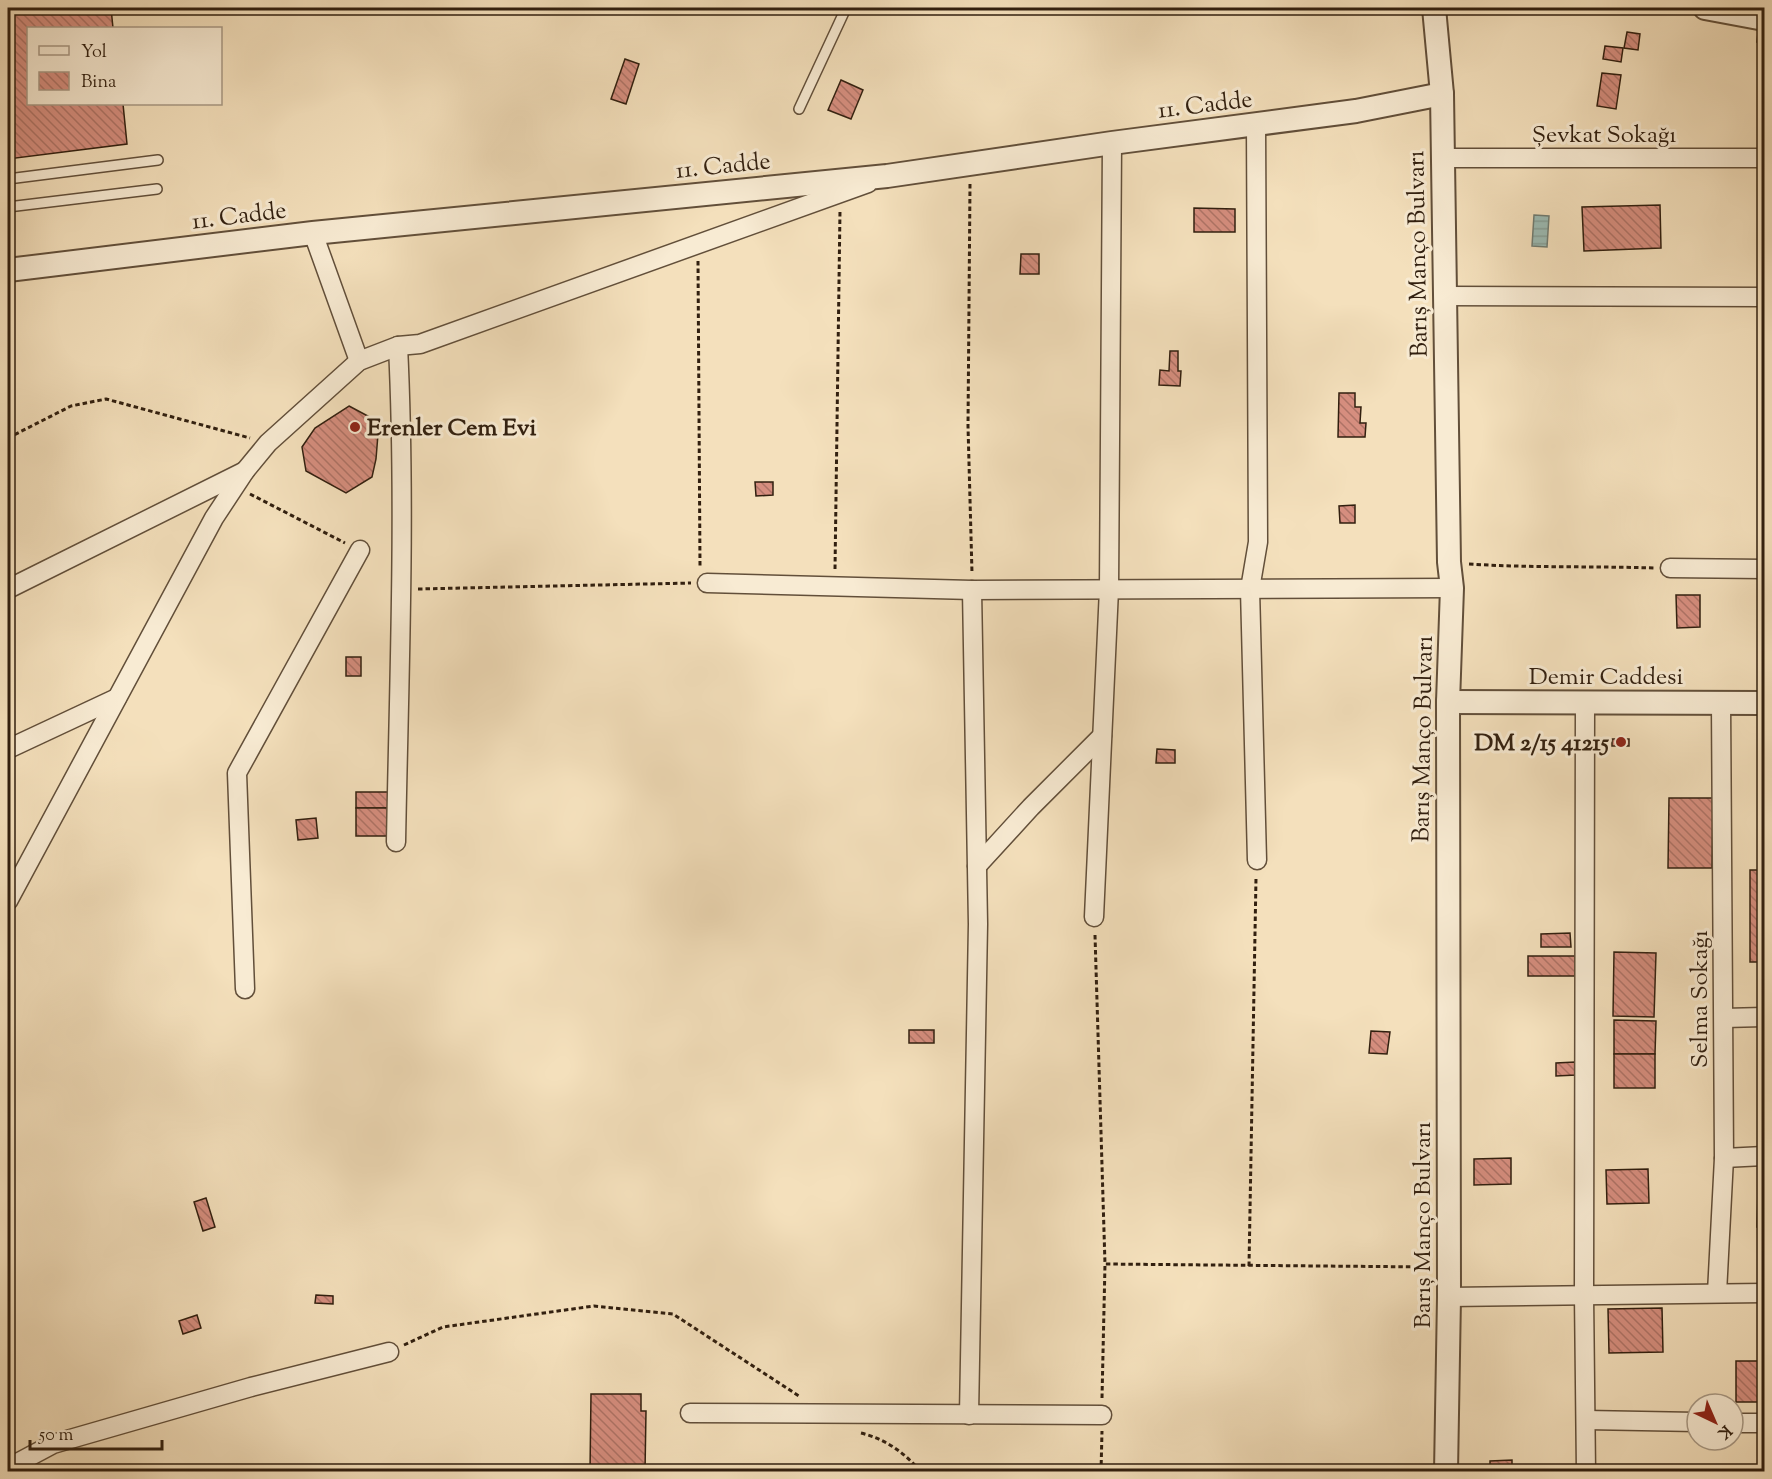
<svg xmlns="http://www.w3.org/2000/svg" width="1772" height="1479" font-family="'Sorts Mill Goudy',serif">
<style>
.water{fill:url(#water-rules);stroke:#717d73;stroke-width:1.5}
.building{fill:url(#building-back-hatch);stroke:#311f0f;stroke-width:1.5}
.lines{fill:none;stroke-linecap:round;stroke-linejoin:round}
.service-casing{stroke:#624f3a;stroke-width:12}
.minor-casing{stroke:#624f3a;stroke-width:21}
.tertiary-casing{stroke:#624f3a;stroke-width:26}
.path{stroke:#311f0f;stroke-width:3;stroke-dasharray:4.5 3;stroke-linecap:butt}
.service{stroke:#f8ebd3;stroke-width:9}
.minor{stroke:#f8ebd3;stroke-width:18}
.tertiary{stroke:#f8ebd3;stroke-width:22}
.poi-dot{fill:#8f2418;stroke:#f8ebd3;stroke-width:2}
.labels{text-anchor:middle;stroke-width:6;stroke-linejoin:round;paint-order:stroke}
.street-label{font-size:24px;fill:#311f0f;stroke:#f8ebd3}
.poi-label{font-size:24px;font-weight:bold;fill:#311f0f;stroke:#f8ebd3;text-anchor:start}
</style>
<defs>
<pattern id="water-rules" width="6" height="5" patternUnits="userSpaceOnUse" patternTransform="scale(1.5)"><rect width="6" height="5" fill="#9cbcb5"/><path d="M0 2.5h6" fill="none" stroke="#87a19a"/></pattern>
<pattern id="building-back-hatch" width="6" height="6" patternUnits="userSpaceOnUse" patternTransform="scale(1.5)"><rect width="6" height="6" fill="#d68e7f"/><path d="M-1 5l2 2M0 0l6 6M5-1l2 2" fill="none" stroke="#ae7366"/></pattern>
</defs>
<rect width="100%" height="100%" fill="#f4e0bc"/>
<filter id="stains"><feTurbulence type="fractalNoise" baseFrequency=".00333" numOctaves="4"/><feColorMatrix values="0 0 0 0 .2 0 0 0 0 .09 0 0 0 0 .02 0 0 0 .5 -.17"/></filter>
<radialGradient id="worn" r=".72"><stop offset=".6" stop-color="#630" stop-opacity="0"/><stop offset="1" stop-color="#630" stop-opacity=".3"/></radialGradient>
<polygon class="water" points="1534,215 1549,216 1547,247 1532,246"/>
<g class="building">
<polygon points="8,8 111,8 113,28 28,28 28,104 123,104 127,144 8,159"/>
<polygon points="1759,23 1764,24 1764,43 1757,42"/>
<polygon points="1627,32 1640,34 1638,50 1624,48"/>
<polygon points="1605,46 1623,48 1621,62 1603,59"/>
<polygon points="625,59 639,64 626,104 611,99"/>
<polygon points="1602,73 1621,75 1616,109 1597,106"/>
<polygon points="841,80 863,90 851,119 828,110"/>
<polygon points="1660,205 1661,248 1584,251 1582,207"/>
<polygon points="1194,208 1235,209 1235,232 1194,232"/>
<polygon points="1021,254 1039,254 1039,274 1020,274"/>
<polygon points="1170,351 1178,351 1178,371 1181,371 1180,386 1159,385 1160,370 1169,371"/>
<polygon points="1339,393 1355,393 1355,407 1361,407 1360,423 1366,423 1365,437 1338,437"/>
<polygon points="349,406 379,422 376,459 372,477 346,493 306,471 302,447 315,428"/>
<polygon points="755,482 773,482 773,495 756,496"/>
<polygon points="1355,505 1355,523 1340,523 1339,506"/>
<polygon points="1676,595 1700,595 1700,627 1677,628"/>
<rect x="346" y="657" width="15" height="19"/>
<rect x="1612" y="739" width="17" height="7"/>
<polygon points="1157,749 1175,750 1175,763 1156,763"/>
<rect x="356" y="792" width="33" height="16"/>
<polygon points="1669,798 1713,798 1712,868 1668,868"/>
<rect x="356" y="808" width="33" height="28"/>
<polygon points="316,818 318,838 298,840 296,820"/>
<rect x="1750" y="870" width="14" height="92"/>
<polygon points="1570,933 1571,947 1541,947 1541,934"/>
<polygon points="1614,952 1656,953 1654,1017 1613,1016"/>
<rect x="1528" y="956" width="47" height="20"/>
<polygon points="1614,1020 1656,1021 1655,1054 1614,1054"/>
<rect x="909" y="1030" width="25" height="13"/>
<polygon points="1371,1031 1390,1032 1387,1054 1369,1053"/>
<rect x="1614" y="1054" width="41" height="34"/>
<polygon points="1575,1062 1576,1075 1556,1076 1556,1063"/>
<polygon points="1511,1158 1511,1184 1474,1185 1474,1159"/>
<polygon points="1648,1169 1649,1203 1607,1204 1606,1170"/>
<polygon points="1758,1189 1764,1189 1764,1228 1757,1227"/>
<polygon points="206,1198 215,1227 203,1231 194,1202"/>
<polygon points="316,1295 333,1296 333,1304 315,1303"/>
<polygon points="1662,1308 1663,1352 1609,1353 1608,1309"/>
<polygon points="197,1315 201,1328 183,1334 179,1321"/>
<rect x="1736" y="1361" width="28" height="41"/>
<polygon points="591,1394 641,1394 641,1411 646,1411 645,1472 590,1472"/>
<polygon points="1512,1460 1512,1472 1490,1472 1490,1461"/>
</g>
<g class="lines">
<defs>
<g id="service">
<polyline points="799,109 846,8"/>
<polyline points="8,179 158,160"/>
<polyline points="8,207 157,189"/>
</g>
<g id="minor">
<polyline points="1256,124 1258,542 1250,589 1257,860"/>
<polyline points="1443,158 1764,158"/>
<polyline points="313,233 359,361"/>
<polyline points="1445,296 1764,297"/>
<polyline points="1670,568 1764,569"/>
<polyline points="707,583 972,590 1452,588"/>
<polyline points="8,589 245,471"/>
<polyline points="1585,703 1584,1295 1586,1472"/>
<polyline points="8,749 117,698"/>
<path d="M396 842C399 677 406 511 398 346"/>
<polyline points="977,866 1031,807 1102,736"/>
<polyline points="8,901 214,518 245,471 268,443 359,361 398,346 420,344 868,183"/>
<polyline points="1094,917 1109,589 1112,143"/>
<polyline points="245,989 237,773 360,550"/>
<polyline points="1724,1018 1764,1017"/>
<polyline points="1724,1158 1764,1156"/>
<polyline points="1717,1293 1724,1158 1721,703"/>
<polyline points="1449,1297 1764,1293"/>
<polyline points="690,1413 1102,1415"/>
<polyline points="969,1415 978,924 972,590"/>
<polyline points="1586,1420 1697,1422"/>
<polyline points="1733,1423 1764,1423"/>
<polyline points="8,1468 53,1444 251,1387 389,1352"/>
</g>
<g id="tertiary">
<polyline points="1434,8 1442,94 1449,562 1452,588 1448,702 1449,1297 1446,1472"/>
<polyline points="1705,8 1764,19"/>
<polyline points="8,270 313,233 887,176 1112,143 1356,111 1442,94"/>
<polyline points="1448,702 1764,703"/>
</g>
</defs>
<use href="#service" class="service-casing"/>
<use href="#minor" class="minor-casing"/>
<use href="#tertiary" class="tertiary-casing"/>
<g class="path">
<polyline points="970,184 968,426 972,573"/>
<polyline points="698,261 700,566"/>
<polyline points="8,438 71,406 106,399 250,438"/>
<polyline points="250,494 345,543"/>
<path d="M1469 564C1531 568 1593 566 1654 568"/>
<polyline points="835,569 840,210"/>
<polyline points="418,589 691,583"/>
<polyline points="1095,935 1105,1264 1429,1267"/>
<polyline points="1249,1266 1256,878"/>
<polyline points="404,1345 443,1327 594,1306 673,1314 799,1396"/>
<polyline points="1102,1398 1105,1264"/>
<path d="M861 1433C885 1439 904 1452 921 1472"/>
<polyline points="1101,1472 1102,1431"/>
</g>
<use href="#service" class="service"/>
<use href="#minor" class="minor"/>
<use href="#tertiary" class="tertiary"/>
</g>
<g class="poi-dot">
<circle cx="355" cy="427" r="6"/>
<circle cx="1621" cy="742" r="6"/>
</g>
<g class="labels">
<g class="street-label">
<text transform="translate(1205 104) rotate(-7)" y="8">11. Cadde</text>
<text x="1604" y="142">Şevkat Sokağı</text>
<text transform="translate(723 165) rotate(-6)" y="8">11. Cadde</text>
<text transform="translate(239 215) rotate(-7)" y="8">11. Cadde</text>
<text transform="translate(1417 254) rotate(-91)" y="8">Barış Manço Bulvarı</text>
<text x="1606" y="684">Demir Caddesi</text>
<text transform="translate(1422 739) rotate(-89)" y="8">Barış Manço Bulvarı</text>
<text transform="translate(1699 999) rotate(-90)" y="8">Selma Sokağı</text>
<text transform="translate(1422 1225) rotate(-90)" y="8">Barış Manço Bulvarı</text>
</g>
<g class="poi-label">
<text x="367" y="435">Erenler Cem Evi</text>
<text x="1609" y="750" text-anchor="end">DM 2/15 41215</text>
</g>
</g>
<rect width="1772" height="1479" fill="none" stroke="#f4e0bc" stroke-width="30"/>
<rect x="9" y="9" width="1754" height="1461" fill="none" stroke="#311f0f" stroke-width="3"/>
<rect x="15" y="15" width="1742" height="1449" fill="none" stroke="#311f0f" stroke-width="1.5"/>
<rect x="27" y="27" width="195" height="78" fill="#f8ebd3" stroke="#a89985" stroke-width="1.5"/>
<rect x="39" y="46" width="30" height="9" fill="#f8ebd3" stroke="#a89985" stroke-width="1.5"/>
<text x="81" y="57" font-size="18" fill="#311f0f">Yol</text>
<rect x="39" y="72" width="30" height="18" fill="url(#building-back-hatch)" stroke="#a89985" stroke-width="1.5"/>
<text x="81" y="87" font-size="18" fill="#311f0f">Bina</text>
<g transform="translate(1715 1422) rotate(136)"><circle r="28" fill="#f8ebd3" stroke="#a89985" stroke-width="1.5"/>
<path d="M0-4.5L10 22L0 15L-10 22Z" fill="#8f2418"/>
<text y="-9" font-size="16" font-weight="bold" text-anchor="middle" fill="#311f0f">K</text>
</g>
<path d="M30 1440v9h132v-9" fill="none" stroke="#311f0f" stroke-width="3"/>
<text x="39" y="1440" font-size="18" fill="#311f0f" stroke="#f8ebd3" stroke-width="4.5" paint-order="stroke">50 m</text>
<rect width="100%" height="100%" filter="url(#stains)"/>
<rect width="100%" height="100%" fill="url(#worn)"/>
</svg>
